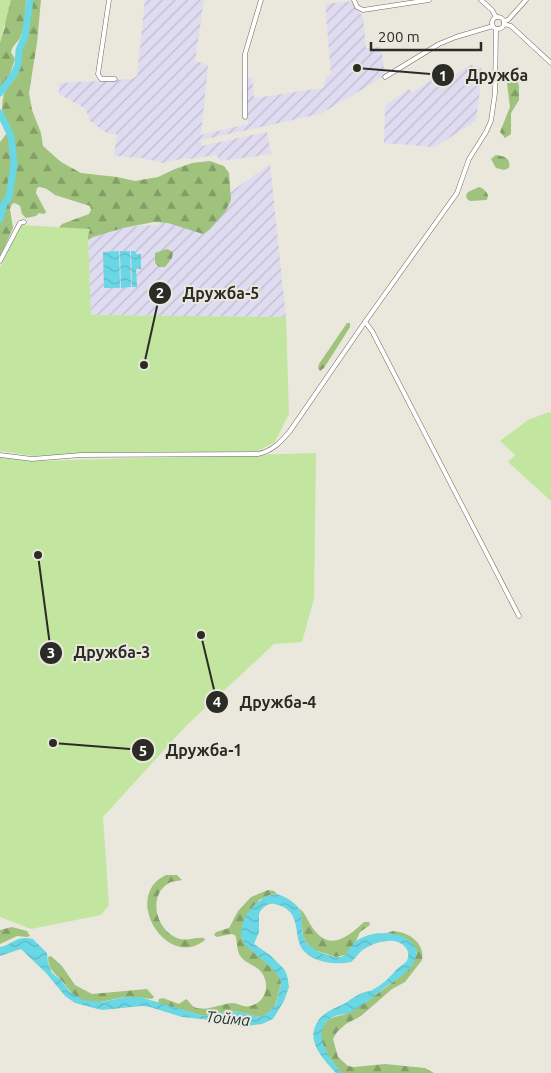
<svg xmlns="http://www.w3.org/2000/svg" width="551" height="1073" font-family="Ubuntu,sans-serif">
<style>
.industrial{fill:url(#industrial-furrows)}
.forest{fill:url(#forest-firs)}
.garden{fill:#c2e6a0}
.water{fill:url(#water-waves)}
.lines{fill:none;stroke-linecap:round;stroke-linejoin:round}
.river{stroke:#6ad7e5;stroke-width:7}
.minor-casing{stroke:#6b6a60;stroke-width:5}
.minor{stroke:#fff;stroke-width:4}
.labels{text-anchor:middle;stroke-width:4;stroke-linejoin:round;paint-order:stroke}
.water-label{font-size:16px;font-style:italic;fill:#1a2f31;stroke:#eae8dd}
.leader{fill:none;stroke:#2c2c27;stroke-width:2}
.callout-dot{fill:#2c2c27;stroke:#eae8dd;stroke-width:2}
.mark-label{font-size:15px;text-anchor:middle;font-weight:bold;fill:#fff}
.callout-label{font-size:16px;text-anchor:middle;font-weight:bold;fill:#2c2c27;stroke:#eae8dd;stroke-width:4;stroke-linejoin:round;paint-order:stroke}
</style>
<defs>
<pattern id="industrial-furrows" width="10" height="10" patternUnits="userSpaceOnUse" patternTransform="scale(1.25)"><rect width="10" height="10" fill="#dfdbf0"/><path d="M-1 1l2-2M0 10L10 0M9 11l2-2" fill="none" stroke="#c0bcce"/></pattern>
<pattern id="forest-firs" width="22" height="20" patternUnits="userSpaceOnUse" patternTransform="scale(1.25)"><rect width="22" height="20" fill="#9fc27d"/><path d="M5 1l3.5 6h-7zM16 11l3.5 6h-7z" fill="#829e66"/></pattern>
<pattern id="water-waves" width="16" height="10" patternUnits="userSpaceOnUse" patternTransform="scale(1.25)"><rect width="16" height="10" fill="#6ad7e5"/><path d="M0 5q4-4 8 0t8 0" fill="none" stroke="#5cb9c4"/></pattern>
</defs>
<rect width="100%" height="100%" fill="#eae8dd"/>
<g class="industrial">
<polygon points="145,0 204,0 195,61 208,65 201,135 248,124 246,78 252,77 254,98 323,88 326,76 331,75 325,4 353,1 363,18 366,48 381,47 385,76 320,114 201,140 202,146 267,132 271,154 221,161 216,155 190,159 186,158 163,163 142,158 114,156 117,134 108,134 90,121 86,109 59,94 59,83 132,79 137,76"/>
<polygon points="470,65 481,67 482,74 476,121 435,147 384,143 385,106 409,89 412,93 442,73 447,80"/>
<polygon points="270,164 286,317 91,315 88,236 90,229 155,225 201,213"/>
</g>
<g class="forest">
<path d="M4 0H26C26 9 24 31 20 38 17 43 13 45 11 52L15 59 9 77 0 91V42L5 27Z"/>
<path d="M28 0H41L37 43 29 93 32 110 41 133 43 146 61 162 81 173 117 177 135 181 158 177 175 169 192 163 210 161 224 166 229 173 231 200 225 212 210 229 203 234 168 223 154 222 123 228 93 237 78 246 56 231 62 224 89 214 91 210 90 206 55 195 47 189 40 187 37 188 36 193 46 212 44 214 39 213 36 216 26 218 22 214 20 206 15 203 12 204 10 209 13 228 0 257V142L7 133C2 119 0 105 5 91 11 83 17 78 20 68Z"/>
<polygon points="512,75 517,78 519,86 519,100 511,113 511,134 505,138 500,132 510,107 507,84"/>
<path d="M496 155C504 156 511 158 509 168L504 170 496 168 491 159Z"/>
<path d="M479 187C483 188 486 191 488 195L487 200 470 201 467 199 466 195 468 192Z"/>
<polygon points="167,249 173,252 172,258 165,267 159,267 155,263 155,253"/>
<polygon points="347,323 350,323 350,327 324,368 320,371 318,368 319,364"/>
<path d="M166 875H177L182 880C179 881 174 881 171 882 147 893 155 929 177 938 187 942 195 937 204 938L205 940C167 971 121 896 166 875Z"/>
<path d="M268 890 274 891 277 894 270 895 259 900 241 936C247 955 281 964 281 983 280 988 278 994 277 999 275 1009 269 1014 259 1017L240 1012 230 1011 204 1016 158 1003 159 999 163 998 179 1004 186 999C189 1001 191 1005 194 1007 206 1012 220 1004 232 1003 238 1003 244 1008 250 1006 269 1002 271 978 257 968 251 964 245 962 241 957 236 951 238 942 235 935L231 934 217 937 214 935 216 932 229 928 238 911 251 897Z"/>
<path d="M298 908C305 911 307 920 312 927 329 952 347 938 364 922H369L370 925 360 932 356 941 345 955 336 957 314 950 307 943 303 936 301 913Z"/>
<polygon points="12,927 27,931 30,936 27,937 17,936 0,944 0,930"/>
<path d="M393 931C408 932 425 942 422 960L405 982 392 989 361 1016 346 1024 337 1032 333 1039 338 1057 348 1066 354 1067 385 1064 425 1068 434 1073H341C334 1063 319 1046 321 1033 321 1027 327 1020 332 1018 336 1016 339 1016 343 1015 359 1009 372 997 385 988 399 977 412 970 417 952 411 940 401 935 387 933Z"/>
<path d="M51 956 62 966 75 985 92 994 147 989 154 997 152 999C143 998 134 996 125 997 110 999 93 1007 79 999 72 995 68 988 63 982 55 973 48 970 48 957Z"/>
</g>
<g class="garden">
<polygon points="0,0 11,0 0,43"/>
<polygon points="21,225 90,229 88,236 91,315 286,317 289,414 275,442 258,451 34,456 0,451 0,267"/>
<polygon points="549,412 551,413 551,501 508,462 515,455 500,441 528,420"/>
<polygon points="316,453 314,599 302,642 274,644 185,727 103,817 109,905 101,915 31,929 0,917 0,455 38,461"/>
</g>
<g class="water">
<polygon points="119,251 120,288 104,288 103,252"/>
<polygon points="120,251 130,251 131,287 121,288"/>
<polygon points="131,251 135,251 136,254 141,254 141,269 136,269 137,287 132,287"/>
<path d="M277 894C286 897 298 903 301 913 303 919 301 928 303 935 306 948 324 955 336 957 348 959 349 946 356 941 373 929 407 929 417 950 416 971 397 978 383 989 373 997 362 1006 351 1012 345 1015 338 1014 333 1017 308 1031 330 1058 341 1073H336C325 1061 308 1044 315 1027 320 1012 335 1009 347 1002 351 999 355 996 360 994 365 991 370 992 374 989 383 984 390 977 397 969 400 966 403 965 406 962 409 957 409 952 406 948 397 935 375 942 364 949 359 952 356 958 351 962 336 965 317 963 306 953 290 940 306 910 274 904 267 903 262 908 259 914V932L254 944 270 955 284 969 287 975 289 987 284 1001 273 1019 262 1024 239 1027 220 1021 182 1017 150 1007 142 1006 102 1010 75 1003 65 996 46 973 21 949 0 956V947C15 944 15 935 33 939L47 953 48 963 52 973 62 981 70 992 83 1000 102 1002 125 997H140L204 1016 230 1011 240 1012 259 1017 268 1013 276 1004 281 983 280 979 274 970 245 945 241 936V932L244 918 253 906 266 896Z"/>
</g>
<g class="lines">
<g class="river">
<polyline points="0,93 14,74 18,65 19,50 25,36 30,0"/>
<polyline points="0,113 11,136 14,164 9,197 4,204 0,219"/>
</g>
<defs>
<g id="minor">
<polyline points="109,0 98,74 101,79 115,79"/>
<polyline points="354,0 357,7 363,10 429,0"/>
<polyline points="481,0 492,10 496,17"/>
<circle cx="498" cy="23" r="6"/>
<polyline points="504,21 508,20 526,0"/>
<polyline points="504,24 511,26 551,63"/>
<polyline points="385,77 439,44 456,37 493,26"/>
<polyline points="245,117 245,54 261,0"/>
<polyline points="0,261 20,223 24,222"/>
<polyline points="365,322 372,331 519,616"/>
<path d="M0 455 32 459 81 455 258 454C272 451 281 442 290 431L365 322 457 193 469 159 486 132 491 121 495 93 496 29"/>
</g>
</defs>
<use href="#minor" class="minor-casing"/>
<use href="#minor" class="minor"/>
</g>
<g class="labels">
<g class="water-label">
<text transform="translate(228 1018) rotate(5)" y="6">Тойма</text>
</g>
</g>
<path class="leader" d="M357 68L443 75M144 365L160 293M38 555L51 653M201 635L217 702M53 743L143 750"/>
<g class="callout-dot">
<circle cx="357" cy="68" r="5"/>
<circle cx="144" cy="365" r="5"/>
<circle cx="38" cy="555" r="5"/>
<circle cx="201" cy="635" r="5"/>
<circle cx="53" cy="743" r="5"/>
<circle cx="443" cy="75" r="12"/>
<circle cx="160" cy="293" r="12"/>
<circle cx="51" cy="653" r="12"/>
<circle cx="217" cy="702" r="12"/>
<circle cx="143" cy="750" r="12"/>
</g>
<g class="mark-label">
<text x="443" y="81">1</text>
<text x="160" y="298">2</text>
<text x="51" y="658">3</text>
<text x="217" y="707">4</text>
<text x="143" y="756">5</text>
</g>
<g class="callout-label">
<text x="497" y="81">Дружба</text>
<text x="221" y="299">Дружба-5</text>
<text x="112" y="658">Дружба-3</text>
<text x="278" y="708">Дружба-4</text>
<text x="204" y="756">Дружба-1</text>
</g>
<path d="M371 42v8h110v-8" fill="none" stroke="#2c2c27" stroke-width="2.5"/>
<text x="378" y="42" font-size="15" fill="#2c2c27" stroke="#eae8dd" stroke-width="4" paint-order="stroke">200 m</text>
</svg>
